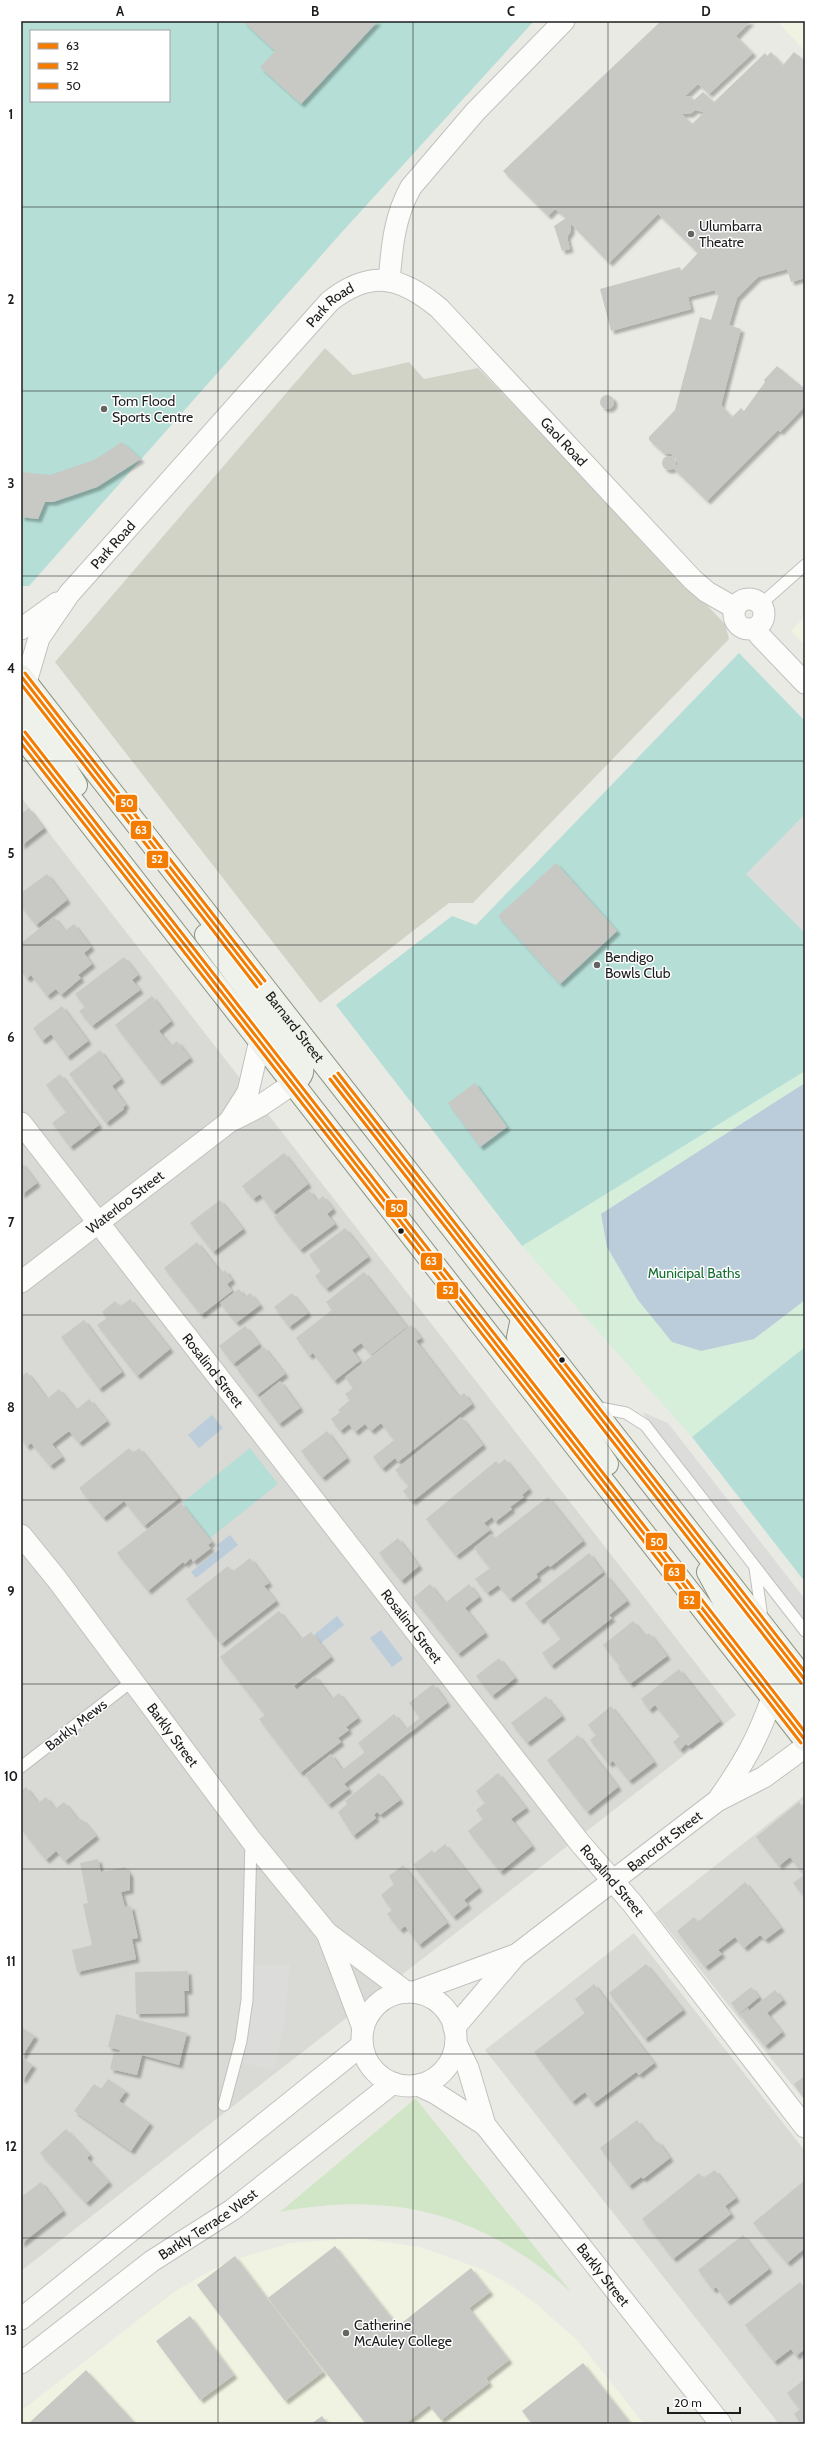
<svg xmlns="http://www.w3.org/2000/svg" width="826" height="2445" font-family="Cabin,sans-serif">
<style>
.residential{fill:#d9d9d6}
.education{fill:#f0f3e1}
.construction{fill:#d1d3c7}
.grass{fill:#d0e6c6}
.park{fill:#d5efdb}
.pitch{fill:#b4ded6;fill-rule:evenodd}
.parking{fill:#dcdcda}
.water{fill:#bbcdda}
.building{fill:#c8c8c5;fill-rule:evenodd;filter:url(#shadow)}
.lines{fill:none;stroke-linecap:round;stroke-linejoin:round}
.lane-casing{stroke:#c1c1bf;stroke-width:13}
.street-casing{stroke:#c1c1bf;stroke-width:23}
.secondary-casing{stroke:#8c937f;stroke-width:24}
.lane{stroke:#fcfcfb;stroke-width:11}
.street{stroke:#fcfcfb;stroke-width:21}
.secondary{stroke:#eff2ea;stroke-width:22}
.bus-1-casing{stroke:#fff;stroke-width:6}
.bus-2-casing{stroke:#fff;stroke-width:6}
.bus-3-casing{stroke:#fff;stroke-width:6}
.bus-1{stroke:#f47d01;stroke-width:3}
.bus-2{stroke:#f47d01;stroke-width:3}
.bus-3{stroke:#f47d01;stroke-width:3}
.grid{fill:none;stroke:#1c1c1c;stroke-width:1;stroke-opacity:0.55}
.poi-dot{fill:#646462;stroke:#fff;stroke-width:1.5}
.bus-dot{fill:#1c1c1c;stroke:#fff;stroke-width:1.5}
.labels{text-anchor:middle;stroke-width:3;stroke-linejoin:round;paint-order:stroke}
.poi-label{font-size:14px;fill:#1c1c1c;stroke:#fff;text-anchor:start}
.street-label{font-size:14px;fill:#1c1c1c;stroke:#fff}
.park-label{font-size:14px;fill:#166e32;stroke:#fff}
.line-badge{stroke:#fff;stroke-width:1.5}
.badge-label{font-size:11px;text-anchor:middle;font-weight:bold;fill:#fff}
.neatline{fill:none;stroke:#1c1c1c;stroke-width:1.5}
.grid-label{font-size:13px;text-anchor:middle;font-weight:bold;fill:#1c1c1c}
</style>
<defs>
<filter id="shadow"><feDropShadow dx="3.5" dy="3.5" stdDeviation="1" flood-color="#0004"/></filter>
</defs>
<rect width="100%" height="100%" fill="#eaeae5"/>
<g class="residential">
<polygon points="21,797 736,1715 21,2271"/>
<polygon points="805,1795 805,2101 655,1913"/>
<polygon points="634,1933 805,2151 805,2424 779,2424 485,2050"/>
</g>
<g class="education">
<polygon points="777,21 805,21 805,51"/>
<polygon points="805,617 805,646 791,631"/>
<polygon points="356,2238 420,2247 481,2269 509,2284 535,2303 578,2341 644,2424 21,2424 21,2411 174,2292 201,2276 230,2261 291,2243"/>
</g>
<polygon class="construction" points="325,348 353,375 409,362 424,379 478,368 725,624 729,639 473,903 449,903 320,1003 55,662"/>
<path class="grass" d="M416 2098V2099L571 2292C484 2215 395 2190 280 2212Z"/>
<polygon class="park" points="805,1071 805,1347 692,1437 522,1246"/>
<g class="pitch">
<path d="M21 21H534L342 232 29 586H21ZM31 31H169V101H31Z"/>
<polygon points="739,653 805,721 805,1071 522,1246 336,1005 452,916 476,925"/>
<polygon points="805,1347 805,1582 692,1437"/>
<polygon points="250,1448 278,1484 210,1538 182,1503"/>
</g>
<g class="parking">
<polygon points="805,814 805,933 746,874"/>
<polygon points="642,1412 668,1423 805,1599 805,1623"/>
<polygon points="249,1965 290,1965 284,2027 274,2070 236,2061"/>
</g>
<g class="water">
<polygon points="805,1083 805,1300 754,1339 701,1351 672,1342 638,1300 607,1247 601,1214"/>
<polygon points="212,1415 223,1428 199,1448 188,1435"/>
<polygon points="230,1535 238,1545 196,1578 191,1572 220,1549 217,1545"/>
<polygon points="337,1616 344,1625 321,1643 315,1634"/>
<polygon points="381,1630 403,1659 392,1667 370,1638"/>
</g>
<g class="building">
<polygon points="243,21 378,21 301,104 260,67 275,51"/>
<path d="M661 21H751L736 36 753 53 709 94 698 84 685 96H690L694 100 703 92 714 102 765 53 767 56 771 52 783 65 794 52 805 61V278L791 282 787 269 758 277 737 298 729 325 741 329 721 405 732 417 741 408 744 411 765 382 764 380 777 366 805 389V406L780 432 778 430 707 501 674 469 677 465V458L671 454H665L649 440V437L675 410 700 317 711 320 719 294 715 293V290L688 297 691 309 611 331 600 289 680 267 681 271 698 253 658 214 609 263 571 224V231L567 237 570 249 562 251 554 226 566 218 555 209 548 216 503 171ZM695 110 704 112 692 124 682 114H690Z"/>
<circle cx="607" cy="402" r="7"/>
<polygon points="122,442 141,459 97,487 53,502 45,502 38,519 21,517 21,472 50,475 94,460"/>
<circle cx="669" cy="463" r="7"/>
<polygon points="29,808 44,828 21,846 21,814"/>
<polygon points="556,863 617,931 560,984 498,916"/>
<polygon points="47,874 67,900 36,925 21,906 21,893"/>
<polygon points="54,917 65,931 74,924 91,947 84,953 92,964 78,975 81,978 61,995 56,989 47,996 31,975 27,979 21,971 21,943"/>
<polygon points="124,957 138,975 132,980 140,990 92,1026 79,1011 85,1007 75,994"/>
<polygon points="152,996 171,1021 159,1031 171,1046 177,1041 190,1058 159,1082 115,1025"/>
<polygon points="62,1006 88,1041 67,1057 51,1034 42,1041 33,1028"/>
<polygon points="100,1050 121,1079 112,1086 126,1105 123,1107 124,1109 106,1123 69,1074"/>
<polygon points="60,1074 99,1125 70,1147 52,1123 66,1112 46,1085"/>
<polygon points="475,1083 507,1127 480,1147 448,1103"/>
<polygon points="284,1153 308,1184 273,1212 260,1194 253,1199 242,1186"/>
<polygon points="21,1162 37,1183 21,1195"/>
<polygon points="309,1190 317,1201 323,1196 333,1209 327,1214 335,1224 300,1250 274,1217"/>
<polygon points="220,1200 243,1229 213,1252 190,1223"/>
<polygon points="345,1228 368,1257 326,1289 315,1276 321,1271 309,1255"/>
<polygon points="197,1242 221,1273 225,1270 232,1280 227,1284 232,1291 201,1315 164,1268"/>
<polygon points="364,1272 407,1327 371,1355 361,1343 352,1350 360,1361 334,1381 313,1353 309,1356 296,1338 332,1310 326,1302"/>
<polygon points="239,1289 245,1297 250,1293 260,1305 236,1323 220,1303"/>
<polygon points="292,1293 308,1313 289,1327 274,1307"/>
<polygon points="130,1299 170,1349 137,1376 97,1325 107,1318 102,1312 115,1301 120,1307"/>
<polygon points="84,1320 122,1372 99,1389 61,1337"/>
<polygon points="411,1325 421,1338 416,1341 459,1397 464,1393 472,1404 398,1462 395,1458 382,1469 373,1457 394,1440 381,1423 371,1431 365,1424 355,1432 349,1424 340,1431 331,1419 340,1412 338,1410 350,1400 345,1394 353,1388 345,1377"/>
<polygon points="245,1326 259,1344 233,1364 219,1346"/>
<polygon points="264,1347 285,1374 257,1395 236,1368"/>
<polygon points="27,1372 47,1399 59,1389 76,1410 89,1399 107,1421 79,1443 69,1431 52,1444 62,1457 50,1466 31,1443 27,1447 21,1439 21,1377"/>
<polygon points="280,1381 300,1408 279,1424 259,1398"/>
<polygon points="461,1417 483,1445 412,1502 403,1491 409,1486 395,1470"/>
<polygon points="327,1431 347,1458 322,1478 301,1451"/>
<polygon points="129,1448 133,1453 139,1448 179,1498 144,1526 124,1501 103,1518 79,1488"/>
<polygon points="505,1459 529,1489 522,1495 524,1497 510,1507 512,1509 495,1522 492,1517 484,1523 490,1530 456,1556 426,1519 496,1461 499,1464"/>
<polygon points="548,1497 583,1541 550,1567 548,1565 536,1574 538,1577 510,1599 498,1585 487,1593 475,1579 490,1568 474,1548 491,1534 495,1538"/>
<polygon points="181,1503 212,1542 208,1545 211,1548 193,1562 191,1558 185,1564 183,1562 148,1591 117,1553"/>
<polygon points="398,1538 419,1566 401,1581 379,1553"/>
<polygon points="589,1553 603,1572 540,1621 525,1603"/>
<polygon points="250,1558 269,1583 264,1586 276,1601 221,1644 186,1599 228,1566 232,1572"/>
<polygon points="606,1575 627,1601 609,1615 612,1618 551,1666 542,1653 561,1639 547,1621"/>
<polygon points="430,1584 445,1603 469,1584 479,1597 465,1608 485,1633 458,1654 413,1598"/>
<polygon points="279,1611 301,1639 311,1632 331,1657 294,1686 297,1690 315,1676 332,1699 339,1693 358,1718 346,1727 349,1730 338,1738 341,1742 300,1773 259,1719 265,1715 220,1657"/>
<polygon points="633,1621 645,1636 649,1633 667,1656 630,1684 618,1668 620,1666 603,1645"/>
<polygon points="499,1658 515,1678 492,1696 476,1676"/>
<polygon points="679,1669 720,1721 688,1746 686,1744 680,1750 673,1742 680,1736 655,1705 649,1710 641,1699"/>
<polygon points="433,1684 447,1703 344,1784 349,1789 328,1805 305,1775 331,1754 342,1770 365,1752 358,1743 394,1714 406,1729 420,1718 409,1703"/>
<polygon points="546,1696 562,1716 527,1743 511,1723"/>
<polygon points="611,1706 654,1762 629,1781 613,1761 609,1764 590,1740 596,1735 588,1725"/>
<polygon points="578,1735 618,1787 587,1812 547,1760"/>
<polygon points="379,1773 400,1800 380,1815 377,1812 374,1815 376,1818 353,1836 338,1812 347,1804 345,1801"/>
<polygon points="498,1773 526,1808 511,1819 532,1846 500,1872 468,1831 483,1819 476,1810 485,1803 476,1791"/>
<polygon points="26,1787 38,1803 46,1797 55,1809 64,1802 79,1821 82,1819 96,1836 65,1861 56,1851 46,1860 21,1829 21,1791"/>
<polygon points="799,1802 805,1810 805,1898 793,1883 804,1875 790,1857 779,1866 756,1837"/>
<polygon points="445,1844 479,1888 464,1900 468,1905 453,1917 413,1865 432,1850 434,1853"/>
<polygon points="98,1859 101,1872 125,1867 130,1874 130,1890 121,1892 125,1907 131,1906 138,1938 132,1939 136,1959 77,1972 72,1950 92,1945 83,1904 88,1903 80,1863"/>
<polygon points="403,1865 447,1923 419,1945 405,1926 400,1930 387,1914 392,1910 381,1895 394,1884 389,1876"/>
<polygon points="745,1882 781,1928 765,1940 760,1935 744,1948 735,1937 718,1950 722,1954 705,1967 677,1931 694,1917 698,1922"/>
<polygon points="646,1964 683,2010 645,2039 609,1993"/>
<polygon points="188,1971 189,1991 184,1991 185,2013 136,2014 135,1972"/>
<polygon points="594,1984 654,2063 639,2075 636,2072 593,2104 585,2092 572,2102 534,2052 585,2013 575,1999"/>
<polygon points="751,1987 759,1997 739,2014 731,2003"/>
<polygon points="775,1990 783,2000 767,2013 782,2032 765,2046 740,2014 748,2008 749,2011"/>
<polygon points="116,2014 187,2033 179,2065 142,2055 137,2075 110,2069 114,2052 119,2053 120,2050 108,2047"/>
<polygon points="21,2027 35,2036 21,2058 33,2065 23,2080 21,2079"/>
<polygon points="805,2076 805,2099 794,2084"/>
<polygon points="108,2079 126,2091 119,2101 150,2123 131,2151 74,2111 94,2084 101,2089"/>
<polygon points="637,2120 655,2143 658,2141 670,2158 643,2179 641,2177 629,2186 600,2148"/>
<polygon points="66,2129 90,2155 87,2158 109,2182 86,2203 40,2153"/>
<polygon points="715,2170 736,2198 725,2206 731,2214 673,2259 642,2219 699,2173 703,2178"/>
<polygon points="805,2180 805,2248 787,2263 753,2223"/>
<polygon points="41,2182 63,2211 21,2244 21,2197"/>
<polygon points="743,2235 769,2269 727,2302 716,2287 713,2290 698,2270"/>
<polygon points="335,2246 398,2326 471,2268 490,2292 469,2308 509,2360 486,2378 489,2383 441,2420 429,2405 405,2424 366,2424 268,2298"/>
<polygon points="235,2256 323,2372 285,2401 197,2285"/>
<polygon points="800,2282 805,2288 805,2349 796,2356 791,2349 774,2362 745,2325"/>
<polygon points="190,2316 234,2375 200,2400 156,2341"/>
<polygon points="583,2363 631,2424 532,2424 522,2411"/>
<polygon points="86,2370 136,2424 28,2424"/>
<polygon points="805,2379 805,2424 801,2424 794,2414 800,2409 787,2393"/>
<polygon points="322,2416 328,2424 311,2424"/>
</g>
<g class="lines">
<defs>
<g id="lane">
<polyline points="761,604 805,565"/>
<polyline points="595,1407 626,1413 645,1425 805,1631"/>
<polyline points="755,1568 762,1618"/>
<polyline points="21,1767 131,1682"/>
<polyline points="224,2105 241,2041 247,2000 251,1841"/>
</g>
<g id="street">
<path d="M389 281C392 247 394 217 411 187L475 112 564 21"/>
<circle cx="749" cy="614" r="15"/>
<polyline points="756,628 760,636 805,683"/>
<polyline points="21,629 57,603"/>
<path id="s1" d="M26 682 39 638 69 594 330 301C371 269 400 276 439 308L693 580 707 592 735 608"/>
<polyline points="229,1122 248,1092 260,1040"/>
<path id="s2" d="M21 1123 580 1843 632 1903 805 2127"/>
<path id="s3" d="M21 1282 229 1122 260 1106 294 1083"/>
<path id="s4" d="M21 1535 56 1578 251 1840 327 1933 406 1992"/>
<path d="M720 1797C744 1763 758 1738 772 1698"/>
<polyline points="327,1933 363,2028"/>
<polyline points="414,1992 515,1955"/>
<circle cx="409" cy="2039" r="47"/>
<path id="s5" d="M454 2028 516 1955 717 1801 764 1777 805 1747"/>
<polyline points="456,2043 468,2068 485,2125"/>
<path id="s6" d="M418 2085 435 2093 485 2125 721 2424"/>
<polyline points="21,2319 362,2045"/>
<path id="s7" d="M21 2363 152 2261 232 2210 393 2083"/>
</g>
<g id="secondary">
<path id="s8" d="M21 676 805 1680"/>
<polyline points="21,707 52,747 76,785"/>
<polyline points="21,735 805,1740"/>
<path d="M206 935 300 1060C305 1071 302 1076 294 1083"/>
<polyline points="522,1318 518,1337 520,1347 585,1432 607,1464"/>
<polyline points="708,1572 727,1607 805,1709"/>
</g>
</defs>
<use href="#lane" class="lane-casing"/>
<use href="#street" class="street-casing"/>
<use href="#secondary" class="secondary-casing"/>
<use href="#lane" class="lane"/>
<use href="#street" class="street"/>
<use href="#secondary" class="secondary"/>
<defs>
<g id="bus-1">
<polyline points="21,676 261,984"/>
<polyline points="21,735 805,1740"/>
<polyline points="334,1076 805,1680"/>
</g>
<g id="bus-2">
<polyline points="21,684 257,987"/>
<polyline points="21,743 801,1743"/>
<polyline points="330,1079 801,1683"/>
</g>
<g id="bus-3">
<polyline points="25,673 265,981"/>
<polyline points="25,732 805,1732"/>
<polyline points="338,1073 805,1672"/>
</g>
</defs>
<use href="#bus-1" class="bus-1-casing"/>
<use href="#bus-2" class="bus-2-casing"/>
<use href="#bus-3" class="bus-3-casing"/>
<use href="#bus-1" class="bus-1"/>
<use href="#bus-2" class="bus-2"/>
<use href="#bus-3" class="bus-3"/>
</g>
<path class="grid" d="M218 21V2424M413 21V2424M608 21V2424M21 207H805M21 391H805M21 576H805M21 761H805M21 945H805M21 1130H805M21 1315H805M21 1500H805M21 1684H805M21 1869H805M21 2054H805M21 2238H805"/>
<g class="poi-dot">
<circle cx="691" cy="234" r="4"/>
<circle cx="104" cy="409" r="4"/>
<circle cx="597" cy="965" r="4"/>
<circle cx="346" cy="2333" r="4"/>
</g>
<g class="bus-dot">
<circle cx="401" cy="1231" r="3.5"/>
<circle cx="562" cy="1360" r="3.5"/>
</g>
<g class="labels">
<g class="poi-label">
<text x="699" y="231">Ulumbarra<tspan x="699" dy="16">Theatre</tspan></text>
<text x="112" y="406">Tom Flood<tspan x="112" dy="16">Sports Centre</tspan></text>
<text x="605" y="962">Bendigo<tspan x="605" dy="16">Bowls Club</tspan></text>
<text x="354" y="2330">Catherine<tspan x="354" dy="16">McAuley College</tspan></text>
</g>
<g class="street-label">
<text dy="5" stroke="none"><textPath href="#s1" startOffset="489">Park Road</textPath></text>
<text dy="5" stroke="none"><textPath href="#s1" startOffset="796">Gaol Road</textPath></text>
<text dy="5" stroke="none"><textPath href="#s1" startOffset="165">Park Road</textPath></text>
<text dy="5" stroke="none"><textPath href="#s8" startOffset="445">Barnard Street</textPath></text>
<text dy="5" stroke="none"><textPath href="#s3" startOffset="131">Waterloo Street</textPath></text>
<text dy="5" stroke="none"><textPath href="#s2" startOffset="313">Rosalind Street</textPath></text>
<text dy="5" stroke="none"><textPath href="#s2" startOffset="637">Rosalind Street</textPath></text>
<text transform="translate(76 1725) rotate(-38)" y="5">Barkly Mews</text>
<text dy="5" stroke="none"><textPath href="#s4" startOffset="251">Barkly Street</textPath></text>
<text dy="5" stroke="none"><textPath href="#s5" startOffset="283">Bancroft Street</textPath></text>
<text dy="5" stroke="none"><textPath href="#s2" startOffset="961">Rosalind Street</textPath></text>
<text dy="5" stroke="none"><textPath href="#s7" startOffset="233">Barkly Terrace West</textPath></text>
<text dy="5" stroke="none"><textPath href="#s6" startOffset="269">Barkly Street</textPath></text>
</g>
<g class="park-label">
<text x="694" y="1278">Municipal Baths</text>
</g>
</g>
<g class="line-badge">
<rect x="115" y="794" width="23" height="19" rx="4" fill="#f47d01"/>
<rect x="130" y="820" width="22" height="20" rx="4" fill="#f47d01"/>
<rect x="146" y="850" width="23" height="19" rx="4" fill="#f47d01"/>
<rect x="385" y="1199" width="23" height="19" rx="4" fill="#f47d01"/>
<rect x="420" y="1252" width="23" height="19" rx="4" fill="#f47d01"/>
<rect x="436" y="1281" width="23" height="19" rx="4" fill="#f47d01"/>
<rect x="645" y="1532" width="23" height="19" rx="4" fill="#f47d01"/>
<rect x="663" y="1563" width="23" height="19" rx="4" fill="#f47d01"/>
<rect x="678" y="1590" width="23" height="20" rx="4" fill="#f47d01"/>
</g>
<g class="badge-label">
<text x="127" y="807">50</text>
<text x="141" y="834">63</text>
<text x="157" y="863">52</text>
<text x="397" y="1212">50</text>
<text x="431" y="1265">63</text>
<text x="448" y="1294">52</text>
<text x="657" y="1546">50</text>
<text x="674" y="1576">63</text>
<text x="689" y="1604">52</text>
</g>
<rect width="826" height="2445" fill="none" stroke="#ffffff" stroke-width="44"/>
<rect x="30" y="30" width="140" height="72" fill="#ffffff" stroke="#a4a4a4"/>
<rect x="38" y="43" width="20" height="6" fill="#f47d01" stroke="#a4a4a4"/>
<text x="66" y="50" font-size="12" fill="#1c1c1c">63</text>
<rect x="38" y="63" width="20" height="6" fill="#f47d01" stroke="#a4a4a4"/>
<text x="66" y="70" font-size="12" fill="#1c1c1c">52</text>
<rect x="38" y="83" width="20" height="6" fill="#f47d01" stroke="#a4a4a4"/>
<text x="66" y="90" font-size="12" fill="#1c1c1c">50</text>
<path d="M668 2407v6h72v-6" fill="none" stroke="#1c1c1c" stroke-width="2"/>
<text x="674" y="2407" font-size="12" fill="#1c1c1c" stroke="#ffffff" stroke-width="3" paint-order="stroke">20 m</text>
<rect x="22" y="22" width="782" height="2401" class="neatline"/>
<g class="grid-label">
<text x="120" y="16">A</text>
<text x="315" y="16">B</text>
<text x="511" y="16">C</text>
<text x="706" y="16">D</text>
<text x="11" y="119">1</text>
<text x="11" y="304">2</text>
<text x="11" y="488">3</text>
<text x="11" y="673">4</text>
<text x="11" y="858">5</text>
<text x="11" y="1042">6</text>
<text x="11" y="1227">7</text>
<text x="11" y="1412">8</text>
<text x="11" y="1596">9</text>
<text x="11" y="1781">10</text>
<text x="11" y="1966">11</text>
<text x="11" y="2151">12</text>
<text x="11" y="2335">13</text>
</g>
</svg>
